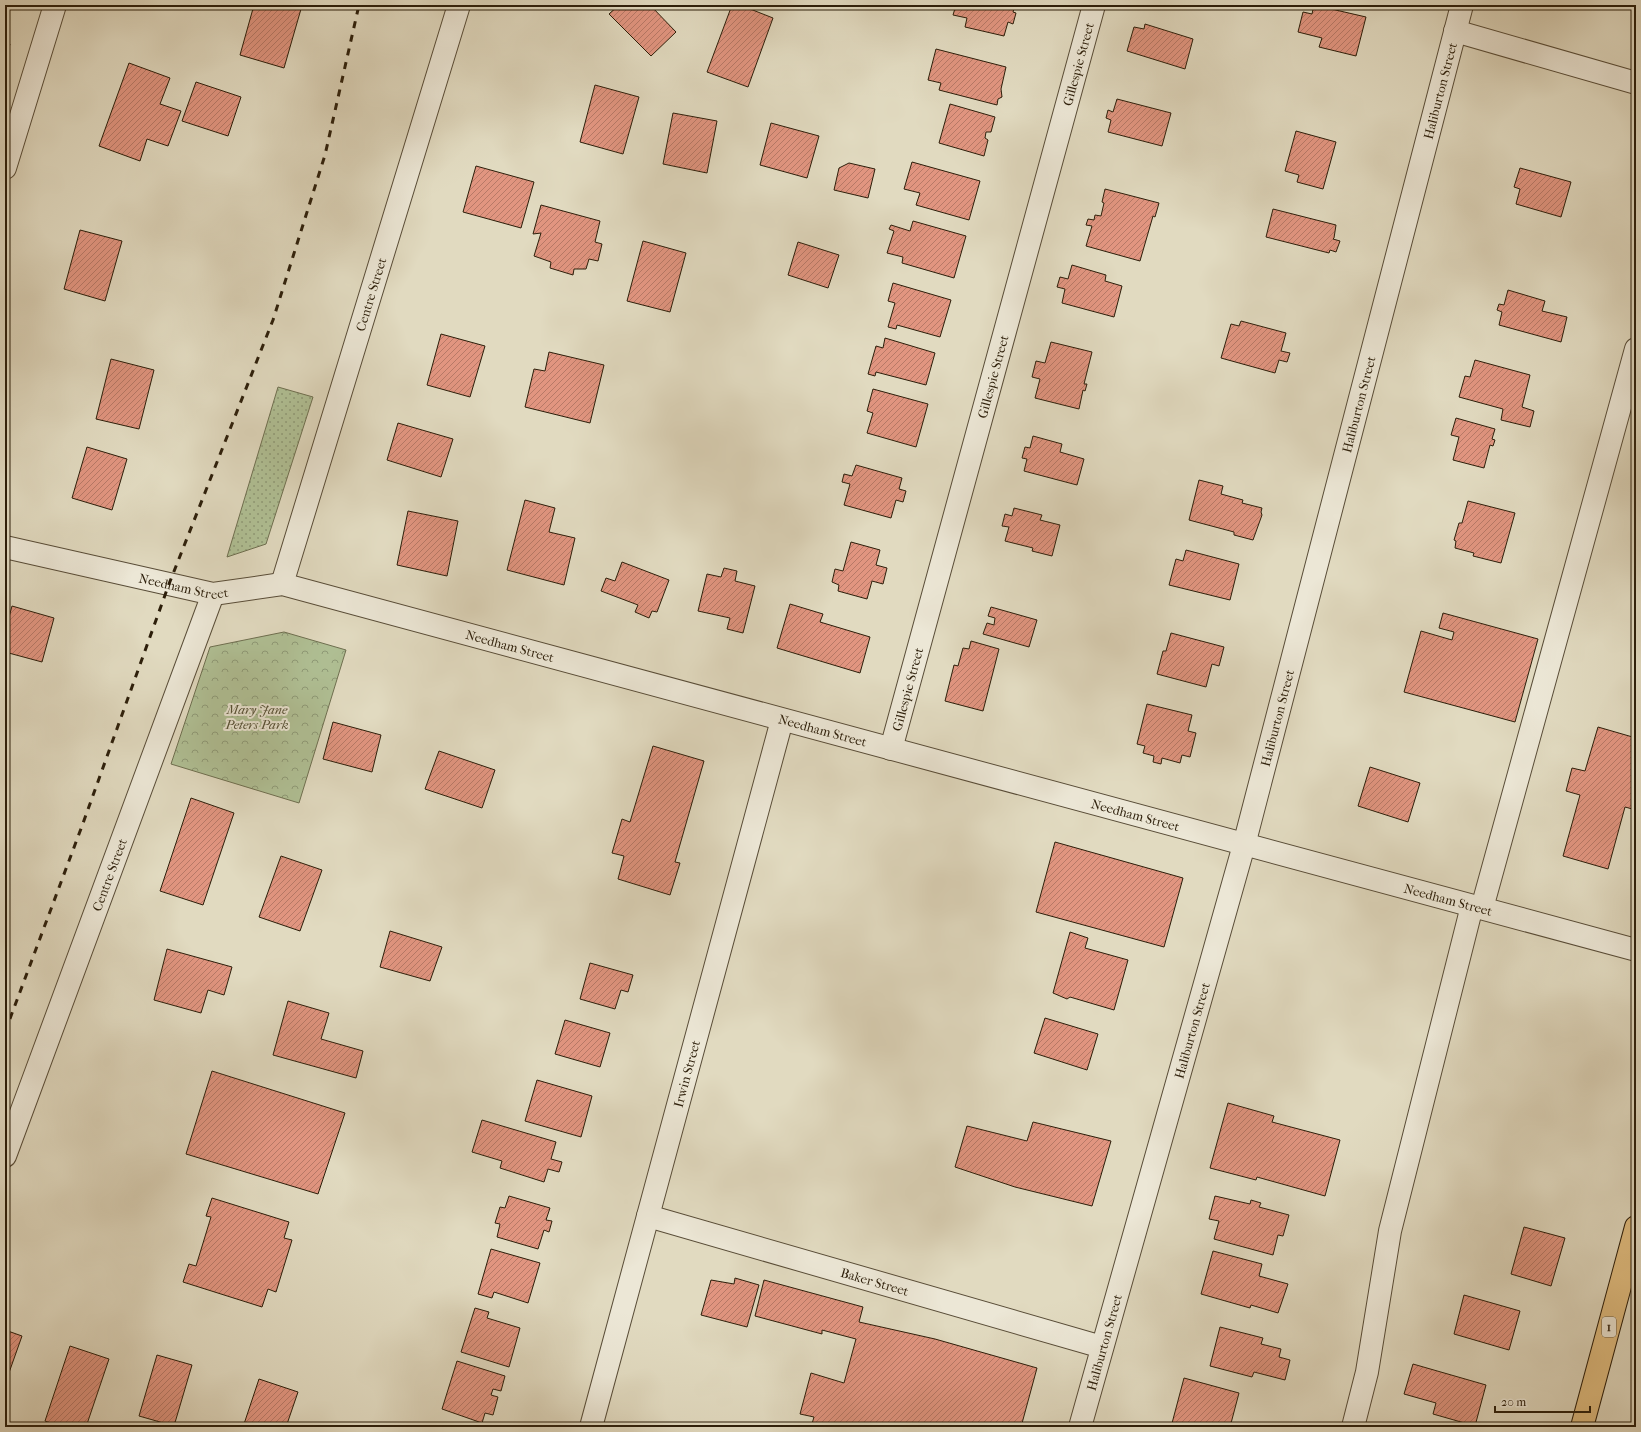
<svg xmlns="http://www.w3.org/2000/svg" width="1641" height="1432" font-family="'IM FELL French Canon',serif">
<style>
.grass{fill:url(#grass-dots);stroke:#6e6f50}
.park{fill:url(#park-crowns);stroke:#6e6f50}
.building{fill:url(#building-hatch);stroke:#2c1e0a}
.lines{fill:none;stroke-linecap:round;stroke-linejoin:round}
.minor-casing{stroke:#594d38;stroke-width:24}
.highway-casing{stroke:#2c1e0a;stroke-width:24}
.minor{stroke:#ece7d6;stroke-width:22}
.highway{stroke:#e0bd80;stroke-width:22}
.rail{stroke:#2c1e0a;stroke-width:3;stroke-dasharray:7 7;stroke-linecap:butt}
.labels{text-anchor:middle;stroke-width:4;stroke-linejoin:round;paint-order:stroke}
.shield{fill:#ece7d6;stroke:#665a47;stroke-width:1}
.shield-label{font-size:12px;font-weight:bold;fill:#2c1e0a}
.street-label{font-size:13px;fill:#2c1e0a;stroke:#ece7d6}
.park-label{font-size:13px;font-style:italic;fill:#544f34;stroke:#ece7d6}
</style>
<defs>
<pattern id="grass-dots" width="8" height="8" patternUnits="userSpaceOnUse"><rect width="8" height="8" fill="#b0c095"/><path d="M2 2h.1M6 6h.1" fill="none" stroke="#8f9b78" stroke-width="1.8" stroke-linecap="round"/></pattern>
<pattern id="park-crowns" width="20" height="18" patternUnits="userSpaceOnUse"><rect width="20" height="18" fill="#b0c095"/><path d="M2 6a3 3 0 1 1 6 0M12 15a3 3 0 1 1 6 0" fill="none" stroke="#8f9b78"/></pattern>
<pattern id="building-hatch" width="6" height="6" patternUnits="userSpaceOnUse"><rect width="6" height="6" fill="#e19580"/><path d="M-1 1l2-2M0 6l6-6M5 7l2-2" fill="none" stroke="#b77967"/></pattern>
</defs>
<rect width="100%" height="100%" fill="#e1dac0"/>
<filter id="stains"><feTurbulence type="fractalNoise" baseFrequency=".005" numOctaves="4"/><feColorMatrix values="0 0 0 0 .2 0 0 0 0 .09 0 0 0 0 .02 0 0 0 .5 -.17"/></filter>
<radialGradient id="worn" r=".72"><stop offset=".6" stop-color="#630" stop-opacity="0"/><stop offset="1" stop-color="#630" stop-opacity=".3"/></radialGradient>
<polygon class="grass" points="278,387 313,397 266,544 227,557"/>
<polygon class="park" points="284,632 346,650 299,803 171,764 210,647"/>
<g class="building">
<polygon points="254,5 287,5 301,9 284,68 240,55"/>
<polygon points="619,5 650,5 676,32 651,56 609,14"/>
<polygon points="732,5 740,5 773,18 748,87 707,72"/>
<polygon points="956,5 1015,5 1013,12 1016,13 1013,24 1008,22 1004,36 965,27 967,18 953,15"/>
<polygon points="1314,5 1366,17 1356,56 1319,47 1322,38 1298,32 1303,12 1312,14"/>
<polygon points="1145,24 1193,39 1185,69 1127,51 1134,27 1144,29"/>
<polygon points="5,42 10,44 5,61"/>
<polygon points="936,49 1006,67 1001,89 1002,97 998,99 997,105 939,90 941,83 928,80"/>
<polygon points="129,63 170,78 160,104 181,111 168,146 147,139 140,161 99,146"/>
<polygon points="196,82 241,97 228,136 182,121"/>
<polygon points="595,85 639,97 623,154 580,142"/>
<polygon points="1117,99 1171,113 1162,146 1108,132 1111,120 1106,118 1108,110 1113,112"/>
<polygon points="950,104 995,117 991,132 986,132 985,138 988,140 984,156 939,143"/>
<polygon points="673,113 717,121 707,173 663,164"/>
<polygon points="771,123 819,136 807,178 760,165"/>
<polygon points="1296,131 1336,142 1323,189 1297,182 1299,175 1285,171"/>
<polygon points="912,162 980,181 969,220 916,205 920,193 904,189"/>
<polygon points="849,163 875,169 868,198 834,190 839,168"/>
<polygon points="476,166 534,182 521,228 463,212"/>
<polygon points="1520,168 1571,182 1561,217 1516,204 1520,189 1514,187"/>
<polygon points="1105,189 1159,203 1155,217 1153,216 1140,261 1086,246 1092,226 1086,225 1088,219 1094,220 1095,215 1101,216 1104,203 1102,202"/>
<polygon points="541,205 600,221 595,242 602,244 598,261 589,259 586,269 574,269 573,275 550,268 551,262 534,256 541,233 533,234"/>
<polygon points="1273,209 1336,225 1334,238 1333,239 1340,241 1336,252 1330,250 1329,253 1266,237"/>
<polygon points="913,221 966,236 954,278 902,263 903,257 887,253 894,231 889,229 891,225 910,231"/>
<polygon points="80,230 122,241 105,301 64,289"/>
<polygon points="643,241 686,253 670,312 627,301"/>
<polygon points="798,242 839,255 828,288 788,275"/>
<polygon points="1072,265 1106,275 1105,281 1122,286 1114,317 1062,303 1065,289 1057,287 1060,277 1068,279"/>
<polygon points="893,283 951,300 940,337 897,325 896,329 888,327 895,303 888,301"/>
<polygon points="1508,290 1545,301 1542,311 1567,317 1561,342 1499,325 1502,312 1497,310 1499,304 1504,305"/>
<polygon points="1241,321 1286,333 1281,351 1290,353 1287,362 1279,360 1275,373 1221,358 1231,324 1239,326"/>
<polygon points="441,334 485,346 470,397 427,385"/>
<polygon points="885,338 935,353 926,385 876,372 875,376 868,374 876,346 883,348"/>
<polygon points="1051,342 1092,352 1084,384 1087,384 1085,391 1083,390 1079,409 1035,398 1040,379 1032,377 1036,361 1045,363"/>
<polygon points="549,352 604,365 590,423 525,407 534,369 545,371"/>
<polygon points="111,359 154,370 139,429 96,419"/>
<polygon points="1475,360 1530,375 1522,407 1534,411 1530,427 1501,420 1503,409 1459,397 1465,376 1470,377"/>
<polygon points="873,389 928,404 916,447 867,433 873,413 867,411"/>
<polygon points="1456,418 1495,429 1492,439 1495,440 1493,446 1490,445 1484,468 1453,460 1459,437 1451,435"/>
<polygon points="398,423 453,439 441,477 387,460"/>
<polygon points="1033,436 1062,444 1060,452 1084,459 1077,485 1024,471 1027,459 1022,458 1025,447 1030,448"/>
<polygon points="87,447 127,459 112,510 72,498"/>
<polygon points="856,465 902,478 899,489 906,491 903,502 896,500 891,518 844,505 850,484 842,482 844,474 852,476"/>
<polygon points="1199,480 1223,486 1221,494 1243,500 1242,503 1262,508 1261,512 1262,515 1253,540 1234,535 1234,532 1189,520"/>
<polygon points="525,500 555,508 549,532 575,538 564,585 507,570"/>
<polygon points="1468,501 1515,513 1501,563 1473,556 1474,553 1455,548 1456,541 1454,540 1459,523 1462,523"/>
<polygon points="1014,508 1042,515 1040,520 1060,525 1052,556 1032,551 1033,548 1005,541 1009,527 1002,526 1005,514 1012,516"/>
<polygon points="408,511 458,521 447,576 397,565"/>
<polygon points="851,542 880,550 876,565 887,568 883,584 872,581 867,599 838,591 839,585 832,582 835,569 843,571"/>
<polygon points="1186,550 1239,564 1230,600 1169,585 1176,559 1183,561"/>
<polygon points="622,562 669,580 657,612 652,611 649,618 635,612 638,605 601,591 606,578 615,581"/>
<polygon points="724,568 737,571 735,581 755,586 743,633 727,629 730,618 698,611 707,574 721,577"/>
<polygon points="790,604 823,614 820,622 870,637 860,673 777,648"/>
<polygon points="12,606 54,618 42,662 5,652 5,632"/>
<polygon points="991,607 1037,620 1029,647 983,634 987,623 994,625 995,618 988,616"/>
<polygon points="1443,613 1538,639 1515,722 1404,692 1421,631 1452,640 1454,632 1439,628"/>
<polygon points="1171,633 1224,647 1219,666 1212,664 1206,687 1157,674 1163,651 1166,651"/>
<polygon points="971,641 999,649 983,711 945,701 954,665 958,666 963,648 969,649"/>
<polygon points="1147,704 1192,715 1188,731 1196,733 1190,757 1182,755 1180,763 1162,758 1161,764 1153,762 1154,756 1143,753 1145,746 1137,744"/>
<polygon points="333,722 381,735 372,772 323,759"/>
<polygon points="1598,727 1636,738 1636,810 1625,807 1608,869 1563,856 1580,795 1566,791 1572,768 1585,771"/>
<polygon points="653,746 704,761 675,862 680,863 670,895 618,879 624,856 612,853 622,819 630,822"/>
<polygon points="439,751 495,770 482,808 425,789"/>
<polygon points="1370,767 1420,783 1408,822 1358,806"/>
<polygon points="191,798 234,813 203,905 160,891"/>
<polygon points="1055,842 1183,878 1164,947 1036,912"/>
<polygon points="281,856 322,870 300,931 259,917"/>
<polygon points="390,931 442,947 430,981 380,967"/>
<polygon points="1070,932 1088,938 1085,948 1128,960 1114,1010 1070,997 1067,999 1053,993"/>
<polygon points="167,949 232,967 224,995 208,990 201,1013 154,1000"/>
<polygon points="590,963 633,975 628,992 621,990 615,1009 580,999"/>
<polygon points="288,1001 329,1013 321,1039 363,1051 356,1078 273,1055"/>
<polygon points="1045,1018 1098,1034 1087,1070 1034,1053"/>
<polygon points="565,1020 610,1033 600,1067 555,1054"/>
<polygon points="212,1071 345,1113 318,1194 186,1154"/>
<polygon points="537,1080 592,1096 581,1137 525,1121"/>
<polygon points="1228,1103 1274,1116 1272,1122 1340,1140 1325,1196 1257,1177 1256,1180 1210,1168"/>
<polygon points="482,1120 556,1142 551,1159 562,1162 559,1172 548,1169 544,1182 500,1168 502,1161 472,1152"/>
<polygon points="1033,1122 1111,1141 1092,1206 1015,1187 955,1167 967,1126 1027,1141"/>
<polygon points="509,1196 550,1208 546,1220 552,1221 549,1232 544,1230 538,1249 497,1237 500,1224 495,1223 500,1207 505,1208"/>
<polygon points="1215,1196 1250,1204 1251,1200 1261,1203 1259,1207 1289,1215 1283,1236 1278,1235 1273,1255 1214,1239 1219,1221 1209,1219"/>
<polygon points="212,1198 289,1222 284,1238 292,1240 276,1292 268,1289 262,1307 183,1282 189,1264 196,1266 211,1217 206,1216"/>
<polygon points="1524,1227 1565,1238 1551,1286 1511,1274"/>
<polygon points="491,1249 540,1263 528,1303 494,1292 492,1298 478,1294"/>
<polygon points="1213,1251 1262,1264 1259,1276 1288,1284 1278,1313 1251,1305 1250,1308 1201,1294"/>
<polygon points="735,1278 759,1285 747,1327 701,1315 711,1280 734,1284"/>
<polygon points="764,1280 863,1307 859,1322 935,1339 1037,1368 1021,1427 811,1427 814,1417 800,1414 811,1373 844,1383 856,1339 822,1330 822,1334 755,1316"/>
<polygon points="1464,1295 1520,1311 1509,1350 1454,1334"/>
<polygon points="475,1308 489,1312 487,1318 520,1328 509,1367 461,1352"/>
<polygon points="1220,1327 1263,1338 1261,1344 1281,1349 1279,1357 1290,1360 1285,1380 1254,1372 1252,1377 1210,1366"/>
<polygon points="5,1330 22,1336 5,1384"/>
<polygon points="70,1346 109,1359 86,1427 62,1427 45,1421"/>
<polygon points="157,1355 192,1365 174,1426 139,1416"/>
<polygon points="457,1361 505,1376 501,1391 493,1389 491,1395 498,1397 493,1415 485,1413 482,1423 442,1409"/>
<polygon points="1413,1364 1486,1385 1475,1426 1433,1414 1436,1403 1404,1394"/>
<polygon points="1184,1378 1239,1393 1230,1427 1171,1427"/>
<polygon points="259,1379 298,1392 286,1427 243,1427"/>
</g>
<g class="lines">
<defs>
<g id="minor">
<polyline points="1455,31 1636,83"/>
<polyline points="5,168 55,5"/>
<path id="s1" d="M5 547 213 594 282 584 1636 950"/>
<path id="s2" d="M282 584 459 5"/>
<path id="s3" d="M891 749 1094 5"/>
<polyline points="1482,908 1636,349"/>
<path id="s4" d="M5 1156 213 594"/>
<path id="s5" d="M648 1216 1102 1347"/>
<path id="s6" d="M591 1427 782 720"/>
<path id="s7" d="M1080 1427 1244 845 1462 5"/>
<polyline points="1353,1427 1367,1372 1390,1231 1472,906"/>
</g>
<polyline id="highway" points="1582,1427 1636,1227"/>
</defs>
<use href="#minor" class="minor-casing"/>
<use href="#highway" class="highway-casing"/>
<use href="#minor" class="minor"/>
<use href="#highway" class="highway"/>
<polyline class="rail" points="5,1032 82,826 169,584 273,320 325,155 359,5"/>
</g>
<g class="labels">
<rect class="shield" x="1602" y="1317" width="14" height="20" rx="3"/>
<g class="shield-label">
<text x="1609" y="1331">1</text>
</g>
<g class="street-label">
<text dy="5" stroke="none"><textPath href="#s3" startOffset="710">Gillespie Street</textPath></text>
<text dy="5" stroke="none"><textPath href="#s7" startOffset="1384">Haliburton Street</textPath></text>
<text dy="5" stroke="none"><textPath href="#s2" startOffset="303">Centre Street</textPath></text>
<text dy="5" stroke="none"><textPath href="#s3" startOffset="386">Gillespie Street</textPath></text>
<text dy="5" stroke="none"><textPath href="#s7" startOffset="1060">Haliburton Street</textPath></text>
<text dy="5" stroke="none"><textPath href="#s1" startOffset="183">Needham Street</textPath></text>
<text dy="5" stroke="none"><textPath href="#s1" startOffset="519">Needham Street</textPath></text>
<text dy="5" stroke="none"><textPath href="#s3" startOffset="62">Gillespie Street</textPath></text>
<text dy="5" stroke="none"><textPath href="#s7" startOffset="736">Haliburton Street</textPath></text>
<text dy="5" stroke="none"><textPath href="#s1" startOffset="843">Needham Street</textPath></text>
<text dy="5" stroke="none"><textPath href="#s1" startOffset="1167">Needham Street</textPath></text>
<text dy="5" stroke="none"><textPath href="#s4" startOffset="300">Centre Street</textPath></text>
<text dy="5" stroke="none"><textPath href="#s1" startOffset="1491">Needham Street</textPath></text>
<text dy="5" stroke="none"><textPath href="#s7" startOffset="412">Haliburton Street</textPath></text>
<text dy="5" stroke="none"><textPath href="#s6" startOffset="366">Irwin Street</textPath></text>
<text dy="5" stroke="none"><textPath href="#s5" startOffset="236">Baker Street</textPath></text>
<text dy="5" stroke="none"><textPath href="#s7" startOffset="88">Haliburton Street</textPath></text>
</g>
<g class="park-label">
<text x="257" y="714">Mary Jane<tspan x="257" dy="15">Peters Park</tspan></text>
</g>
</g>
<rect width="1641" height="1432" fill="none" stroke="#e1dac0" stroke-width="20"/>
<rect x="6" y="6" width="1629" height="1420" fill="none" stroke="#2c1e0a" stroke-width="2"/>
<rect x="10" y="10" width="1621" height="1412" fill="none" stroke="#2c1e0a"/>
<path d="M1495 1406v6h95v-6" fill="none" stroke="#2c1e0a" stroke-width="2"/>
<text x="1501" y="1406" font-size="12" fill="#2c1e0a" stroke="#ece7d6" stroke-width="3" paint-order="stroke">20 m</text>
<rect width="100%" height="100%" filter="url(#stains)"/>
<rect width="100%" height="100%" fill="url(#worn)"/>
</svg>
